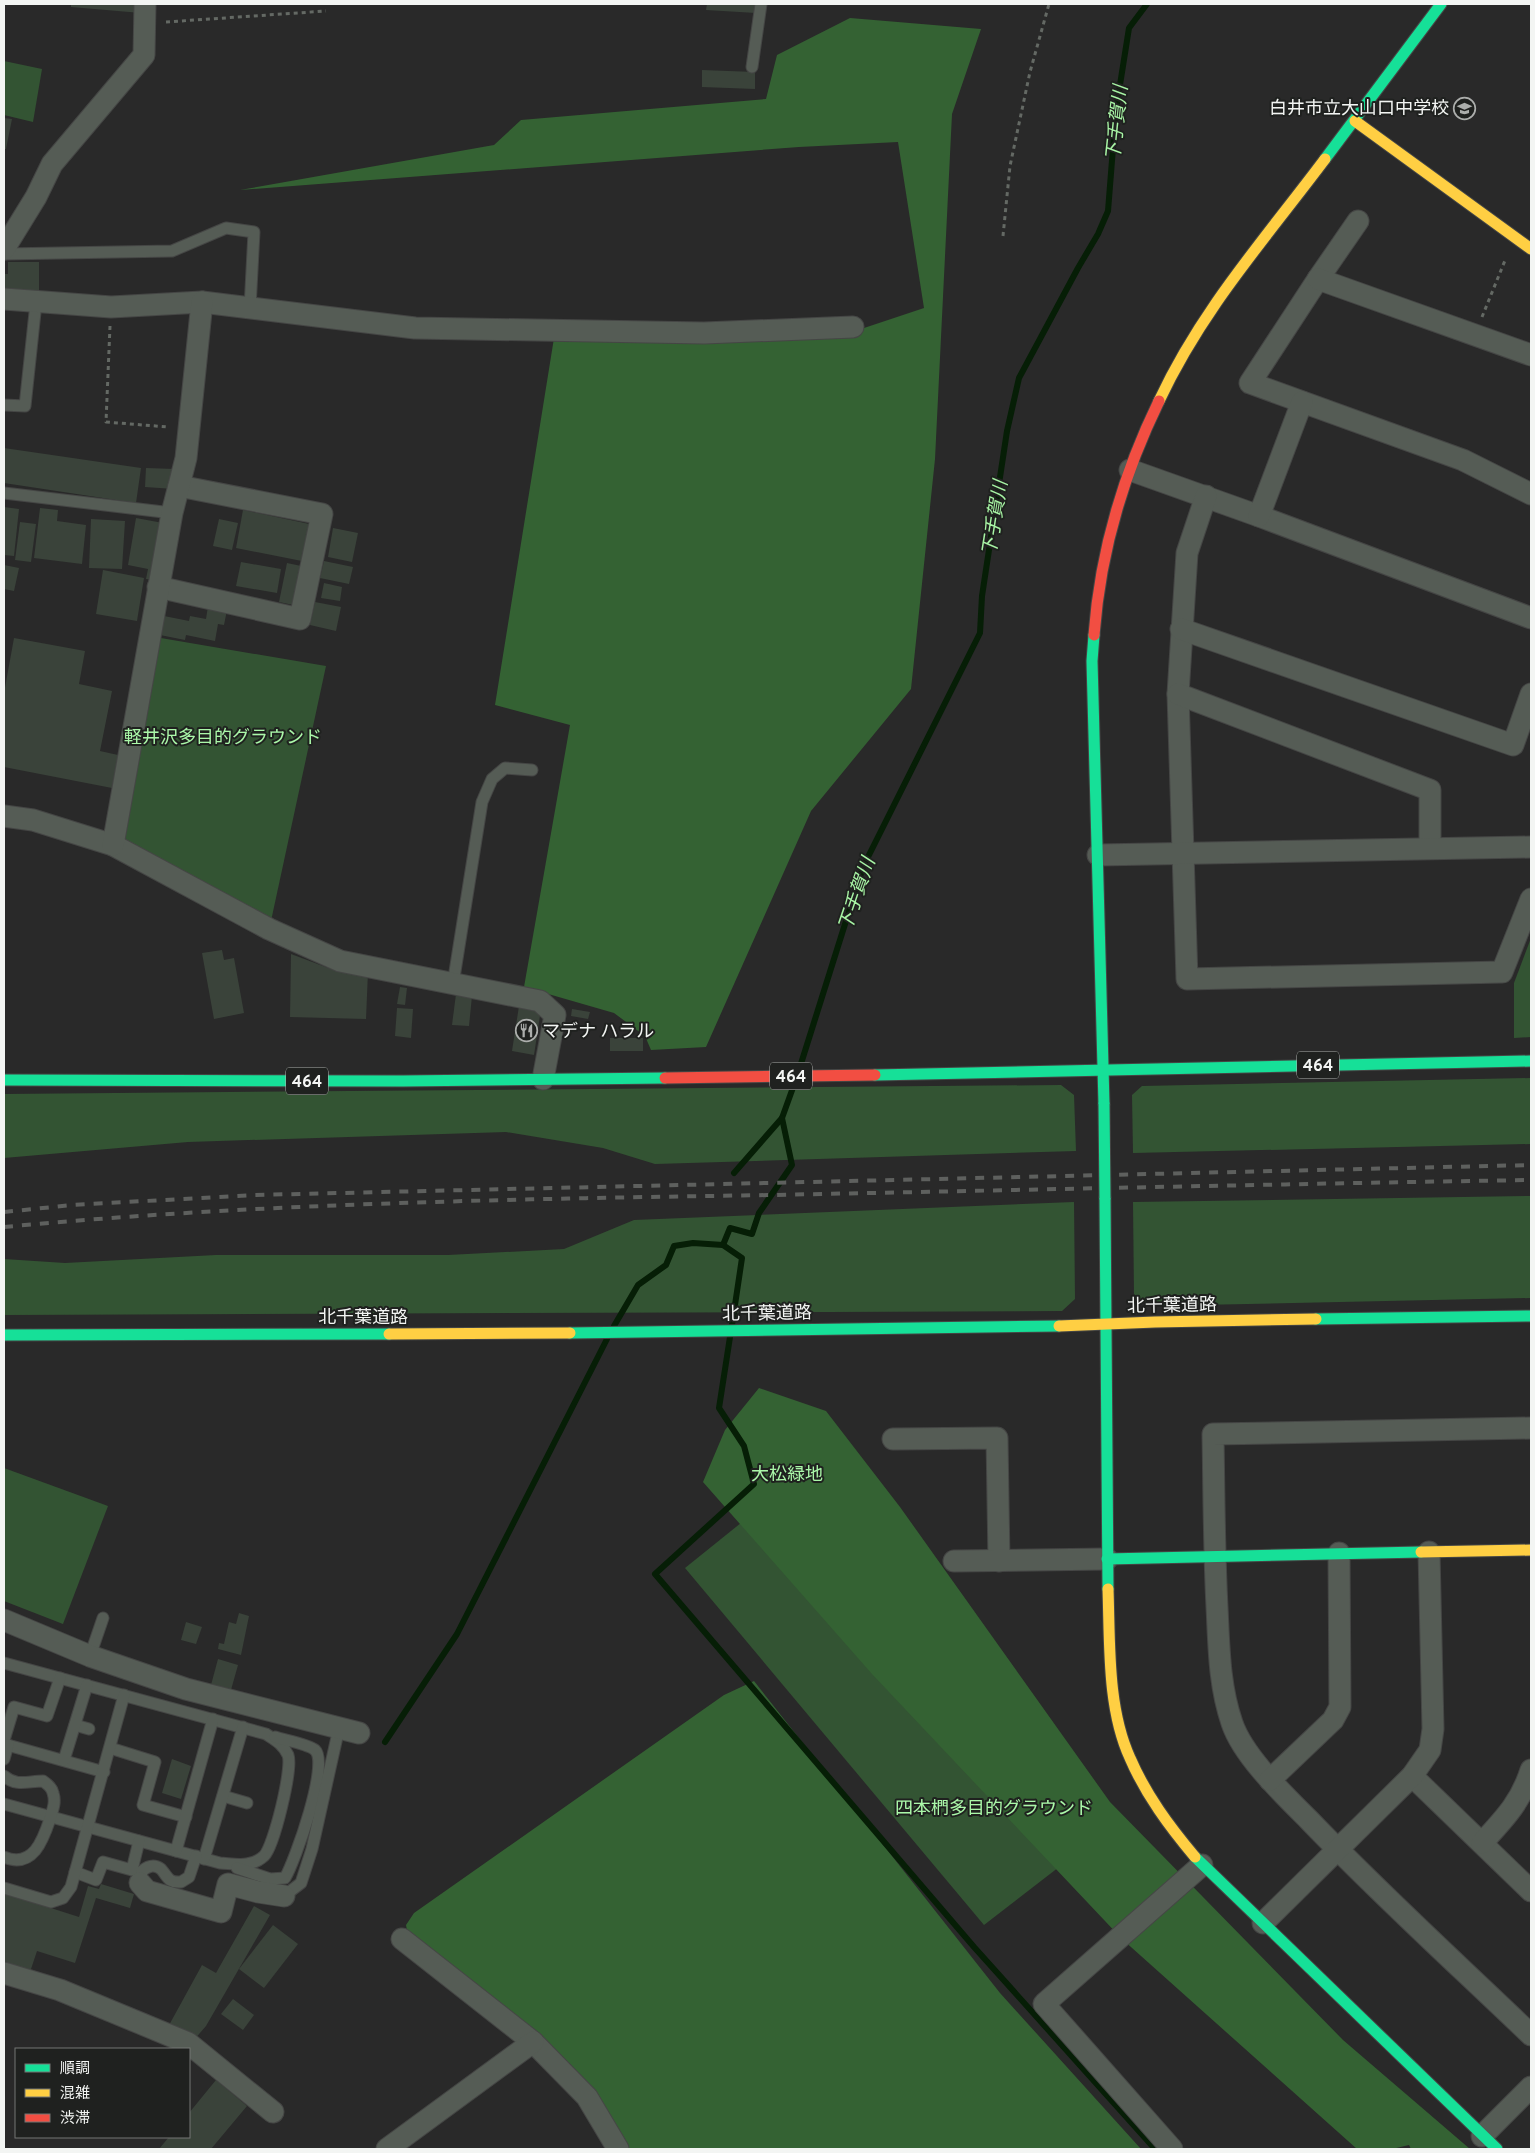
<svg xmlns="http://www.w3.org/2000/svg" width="1535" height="2153" font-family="Overpass,'Noto Sans JP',sans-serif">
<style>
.green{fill:#335433}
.forest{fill:#346233}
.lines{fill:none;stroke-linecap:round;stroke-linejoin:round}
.stream{stroke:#061e06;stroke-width:6}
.building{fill:#3a433a}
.lane-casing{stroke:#454645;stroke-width:13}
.street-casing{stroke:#454645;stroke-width:23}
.fast-casing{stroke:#454645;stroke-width:13}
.slow-casing{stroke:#454645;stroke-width:13}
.jam-casing{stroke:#454645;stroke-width:13}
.path{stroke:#646964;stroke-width:3;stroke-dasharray:4 4;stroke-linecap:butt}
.lane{stroke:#555c55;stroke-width:11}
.street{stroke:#555c55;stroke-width:21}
.fast{stroke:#16e098;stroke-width:11}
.slow{stroke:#ffcf43;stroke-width:11}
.jam{stroke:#f24e42;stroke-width:11}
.rail{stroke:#5e605e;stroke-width:4;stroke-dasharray:9 9;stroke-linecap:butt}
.fast-bridge-casing{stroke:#454645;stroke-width:13;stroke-linecap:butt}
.fast-bridge{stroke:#16e098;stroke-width:11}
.labels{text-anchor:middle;stroke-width:4;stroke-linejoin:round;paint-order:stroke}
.shield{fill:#1f211f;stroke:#b3b5b3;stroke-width:1}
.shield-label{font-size:16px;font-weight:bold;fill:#f3f5f3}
.poi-label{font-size:18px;fill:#f3f5f3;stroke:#1f211f;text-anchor:end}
.park-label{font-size:18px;fill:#abf8a9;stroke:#1f211f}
.street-label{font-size:18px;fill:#f3f5f3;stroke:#1f211f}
.water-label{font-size:19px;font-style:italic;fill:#a8f5a5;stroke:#1f211f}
</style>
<rect width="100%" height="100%" fill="#292929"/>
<g class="green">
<polygon points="4,61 42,69 33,122 4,115"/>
<polygon points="155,637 326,666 271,921 120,845"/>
<polygon points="1531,938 1531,1037 1514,1038 1514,983"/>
<polygon points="1531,1078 1531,1144 1133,1153 1132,1095 1142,1086"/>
<polygon points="1061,1085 1074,1095 1076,1151 655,1164 603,1148 506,1132 188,1142 4,1158 4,1094"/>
<polygon points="1531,1196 1531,1298 1149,1306 1134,1294 1133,1202"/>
<polygon points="1074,1202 1075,1299 1062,1311 4,1315 4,1259 65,1263 216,1255 448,1255 564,1249 634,1220"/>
<polygon points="4,1468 108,1506 63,1624 4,1601"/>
<polygon points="808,1469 1116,1823 984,1925 685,1568"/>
</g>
<g class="forest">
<polygon points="850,18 981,29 952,114 935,459 911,689 811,811 706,1047 651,1050 645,1036 614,1013 524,987 570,725 495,705 554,338 852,332 924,308 898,142 799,147 240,190 494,145 521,120 766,99 777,55"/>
<polygon points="759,1388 826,1411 900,1507 1110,1802 1343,2040 1470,2149 1411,2149 1409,2145 1392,2149 1357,2149 1122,1939 872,1674 703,1482 725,1430"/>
<polygon points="754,1681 1000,1993 1141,2149 618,2149 586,2086 408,1936 406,1925 414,1913 724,1695"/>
</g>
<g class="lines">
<g class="stream">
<polyline points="799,1070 863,867 980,633 982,596 1007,431 1019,378 1078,268 1098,234 1108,211 1116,110 1129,28 1147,4"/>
<polyline points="734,1173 782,1118 795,1082"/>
<polyline points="723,1245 730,1228 752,1234 759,1213 792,1165 782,1118"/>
<polyline points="614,1326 638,1285 666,1265 674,1246 693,1243 723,1245 742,1258 732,1325"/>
<polyline points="730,1337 719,1408 744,1446 754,1484 655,1574 974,1947 1155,2149"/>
<polyline points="385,1742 457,1634 607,1339"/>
</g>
</g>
<g class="building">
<polygon points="71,4 127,4 141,6 141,13 71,7"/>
<polygon points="707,4 756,4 756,13 706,10"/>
<polygon points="702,70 755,72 755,89 702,87"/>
<polygon points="4,118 12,119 6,149 4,149"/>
<polygon points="8,262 39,262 39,291 4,290 4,274 8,274"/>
<polygon points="4,448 141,468 136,503 4,483"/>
<polygon points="146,468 175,469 174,489 145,487"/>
<polygon points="4,507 19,509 14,556 4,555"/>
<polygon points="40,508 58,510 57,521 86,525 82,564 34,558"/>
<polygon points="243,510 314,525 307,562 236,548"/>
<polygon points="136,518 163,523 154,580 146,579 148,569 128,565"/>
<polygon points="91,519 125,521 122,569 89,568"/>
<polygon points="219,519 238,523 232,550 213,546"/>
<polygon points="20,522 36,524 31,562 15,560"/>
<polygon points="333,528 358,533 352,562 328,557"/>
<polygon points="324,561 353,567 349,584 320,578"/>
<polygon points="241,562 281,569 277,593 236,586"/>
<polygon points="287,563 306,567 298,606 279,602"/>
<polygon points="4,565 19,568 14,591 4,589"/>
<polygon points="103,570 144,578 137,621 96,614"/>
<polygon points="324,583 342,587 340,601 321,598"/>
<polygon points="315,602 341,607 336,631 310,625"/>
<polygon points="208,606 227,610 224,625 218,624 215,641 186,635 185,640 160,635 164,616 189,621 190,616 206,619"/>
<polygon points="14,638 85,651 79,684 112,691 100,751 118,755 112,788 4,767 4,693"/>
<polygon points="222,950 224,960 234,958 244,1013 214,1019 202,953"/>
<polygon points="291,954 339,972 368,972 366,1019 290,1017"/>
<polygon points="400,987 407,988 405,1005 397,1004"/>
<polygon points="456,994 472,996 469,1026 452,1025"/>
<polygon points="519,1006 541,1009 534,1055 512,1051"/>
<polygon points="397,1008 413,1009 411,1038 395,1036"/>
<polygon points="572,1009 590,1012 588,1019 571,1016"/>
<rect x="610" y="1038" width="33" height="13"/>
<polygon points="239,1613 249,1616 241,1655 218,1649 219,1643 224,1644 229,1622 236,1624"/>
<polygon points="186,1622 202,1627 196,1644 181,1640"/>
<polygon points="218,1659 238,1665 231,1690 211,1685"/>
<polygon points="172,1759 191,1766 181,1799 162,1793"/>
<polygon points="101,1884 134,1894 130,1908 96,1898 75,1963 37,1951 29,1975 4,1967 4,1893 79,1917 88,1886 99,1889"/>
<polygon points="254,1906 270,1915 206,2026 193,2041 168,2027 202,1965 216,1973"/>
<polygon points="273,1925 298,1944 264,1988 239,1969"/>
<polygon points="233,1999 254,2015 243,2030 221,2014"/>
<polygon points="216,2080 247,2106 211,2149 159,2149 169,2137 189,2137 189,2113"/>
</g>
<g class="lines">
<defs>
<g id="lane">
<polyline points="752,67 761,4"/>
<polyline points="4,254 172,251 226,228 254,232 250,308"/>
<polyline points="4,405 25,406 36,303"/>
<polyline points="4,493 172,513"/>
<polyline points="453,984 482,802 492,779 505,768 532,770"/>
<polyline points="90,1656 103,1618"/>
<path d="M4 1663 266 1734C275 1740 283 1744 288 1755 293 1768 274 1846 264 1856 251 1868 236 1864 220 1863L4 1804"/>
<polyline points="75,1725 89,1729"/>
<polyline points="4,1740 14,1707 47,1716 60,1678"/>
<polyline points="4,1744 104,1772"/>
<polyline points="110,1748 155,1762 143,1805 186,1817"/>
<polyline points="4,1759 8,1745"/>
<polyline points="64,1760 87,1685"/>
<path d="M4 1776C17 1787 28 1781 43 1781 47 1784 52 1787 53 1793 56 1802 53 1809 50 1819 43 1840 33 1869 4 1857"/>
<polyline points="223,1796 247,1803"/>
<polyline points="176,1851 213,1719"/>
<polyline points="204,1859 243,1727"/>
<path d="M237 1868 270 1879 285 1878C295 1861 330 1763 315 1750 308 1744 284 1740 275 1737"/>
<polyline points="75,1872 96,1880 103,1862 132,1870 139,1841"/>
<path d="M140 1883 142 1871C148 1866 154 1864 161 1869 168 1877 168 1883 181 1882L189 1877 196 1856"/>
<polyline points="4,1888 51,1902 63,1898 71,1887 124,1695"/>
<polyline points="284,1896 301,1883 312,1849 339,1728"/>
</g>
<g id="street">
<polyline points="1358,221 1318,279 1250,383 1463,460 1531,494"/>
<polyline points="4,249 36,197 52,164 144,55 145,4"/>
<polyline points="1318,279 1531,355"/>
<polyline points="4,299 111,307 202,302 415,328 704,333 853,327"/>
<polyline points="1130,470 1259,516 1531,618"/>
<polyline points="1206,496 1187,553 1178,694 1187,979 1502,972 1531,899"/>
<polyline points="1259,516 1302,402"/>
<polyline points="158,587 300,619 322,514 179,486"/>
<polyline points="1181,629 1513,745 1531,694"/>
<polyline points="1178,694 1430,790 1430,848"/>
<polyline points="4,816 33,820 113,845 269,929 340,961 540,1001 555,1015 543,1079"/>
<polyline points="113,845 172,513 186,458 202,302"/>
<polyline points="1098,855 1531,847"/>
<path d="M1531 1428 1213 1434C1214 1492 1214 1550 1217 1607 1219 1647 1219 1685 1232 1723 1243 1756 1284 1795 1309 1820 1380 1894 1457 1964 1531 2035"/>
<polyline points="893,1439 997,1438 999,1561"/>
<polyline points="954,1561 1107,1559"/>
<polyline points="4,1620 90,1656 186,1689 359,1733"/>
<polyline points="1412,1776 1531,1891"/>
<polyline points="1270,1780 1333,1720 1340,1707 1339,1553"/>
<path d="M1482 1843C1504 1819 1521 1802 1531 1770"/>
<polyline points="140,1883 147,1891 221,1912 228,1884 258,1892 284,1896"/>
<polyline points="1263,1923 1412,1776 1430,1750 1433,1729 1429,1552"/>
<polyline points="402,1939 533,2042 587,2097 618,2149"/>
<polyline points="4,1973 60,1990 188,2043 273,2112"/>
<polyline points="1482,2136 1531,2087"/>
<polyline points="387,2149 533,2042"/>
<polyline points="1172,2149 1044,2004 1202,1865"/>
</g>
<g id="fast">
<polyline points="1325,159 1441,4"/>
<polyline points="1094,635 1092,661 1104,1104"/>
<polyline points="875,1075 1531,1061"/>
<polyline points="4,1080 403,1081 665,1078"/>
<polyline points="1105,1198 1108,1589"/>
<polyline points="1316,1319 1531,1316"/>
<polyline points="570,1333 1059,1326"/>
<polyline points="4,1335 389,1334"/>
<polyline points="1107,1559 1421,1552"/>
<polyline points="1195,1857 1497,2149"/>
</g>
<g id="slow">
<polyline points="1355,121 1531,249"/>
<path d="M1159 401C1202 309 1265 239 1325 159"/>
<polyline points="1059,1326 1155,1322 1316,1319"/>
<polyline points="389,1334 570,1333"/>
<polyline points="1421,1552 1531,1550"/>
<path d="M1108 1589C1110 1643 1107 1708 1130 1758 1146 1795 1169 1826 1195 1857"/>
</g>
<g id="jam">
<path d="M1094 635C1100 553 1123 475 1159 401"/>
<polyline points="665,1078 875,1075"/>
</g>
</defs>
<use href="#lane" class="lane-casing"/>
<use href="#street" class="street-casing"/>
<use href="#fast" class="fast-casing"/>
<use href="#slow" class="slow-casing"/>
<use href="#jam" class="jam-casing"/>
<g class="path">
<polyline points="166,22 326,11"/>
<polyline points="1003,236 1010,166 1030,72 1049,4"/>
<polyline points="1482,317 1506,258"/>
<polyline points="110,326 106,422 168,427"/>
</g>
<use href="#lane" class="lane"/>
<use href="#street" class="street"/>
<use href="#fast" class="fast"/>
<use href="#slow" class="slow"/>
<use href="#jam" class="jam"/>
<g class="rail">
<polyline points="4,1212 72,1205 255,1195 1531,1165"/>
<path d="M4 1227C258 1203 515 1199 771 1195 1024 1190 1278 1184 1531 1180"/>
</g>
<defs>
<polyline id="fast-bridge" points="1104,1104 1105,1198"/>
</defs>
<use href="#fast-bridge" class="fast-bridge-casing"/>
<use href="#fast-bridge" class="fast-bridge"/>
</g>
<defs>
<symbol id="school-ring" viewBox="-11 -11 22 22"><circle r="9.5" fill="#1f211f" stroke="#acaeac" stroke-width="1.5"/><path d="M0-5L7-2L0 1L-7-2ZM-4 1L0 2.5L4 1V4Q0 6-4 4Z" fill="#acaeac"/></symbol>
<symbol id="restaurant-ring" viewBox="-11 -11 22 22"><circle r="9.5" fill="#1f211f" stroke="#acaeac" stroke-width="1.5"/><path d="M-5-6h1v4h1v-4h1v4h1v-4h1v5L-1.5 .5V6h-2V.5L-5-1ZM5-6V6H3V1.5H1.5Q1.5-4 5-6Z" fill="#acaeac"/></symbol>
</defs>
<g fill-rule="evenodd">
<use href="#school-ring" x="1452" y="96" width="25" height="25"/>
<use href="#restaurant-ring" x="514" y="1018" width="25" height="25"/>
</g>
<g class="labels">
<g class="shield">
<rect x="1297" y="1051.5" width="42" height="27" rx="4"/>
<rect x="770" y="1062.5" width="42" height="27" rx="4"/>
<rect x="286" y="1067.5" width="42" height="27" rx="4"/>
</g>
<g class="shield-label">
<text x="1318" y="1071">464</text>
<text x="791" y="1082">464</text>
<text x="307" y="1087">464</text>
</g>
<g class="poi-label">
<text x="1449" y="114">白井市立大山口中学校</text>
<text x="542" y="1037" text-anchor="start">マデナ ハラル</text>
</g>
<g class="park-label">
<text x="223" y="743">軽井沢多目的グラウンド</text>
<text x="787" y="1480">大松緑地</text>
<text x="994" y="1814">四本椚多目的グラウンド</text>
</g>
<g class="street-label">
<text transform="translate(1172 1305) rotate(-1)" y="6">北千葉道路</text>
<text transform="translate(767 1313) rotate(-1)" y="6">北千葉道路</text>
<text x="363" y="1323">北千葉道路</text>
</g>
<g class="water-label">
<text transform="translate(1116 123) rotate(-84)" y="7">下手賀川</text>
<text transform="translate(994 518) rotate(-81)" y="7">下手賀川</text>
<text transform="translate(856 894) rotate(-71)" y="7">下手賀川</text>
</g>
</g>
<rect width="1535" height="2153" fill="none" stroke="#f3f5f3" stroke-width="10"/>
<rect x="15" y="2048" width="175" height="90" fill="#1f211f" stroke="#747674"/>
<rect x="25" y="2064" width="25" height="8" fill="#16e098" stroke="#747674"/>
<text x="60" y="2073" font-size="15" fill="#f3f5f3">順調</text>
<rect x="25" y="2089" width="25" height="8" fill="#ffcf43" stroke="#747674"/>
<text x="60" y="2098" font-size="15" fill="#f3f5f3">混雑</text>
<rect x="25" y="2114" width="25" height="8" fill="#f24e42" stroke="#747674"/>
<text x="60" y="2123" font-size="15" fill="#f3f5f3">渋滞</text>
</svg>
